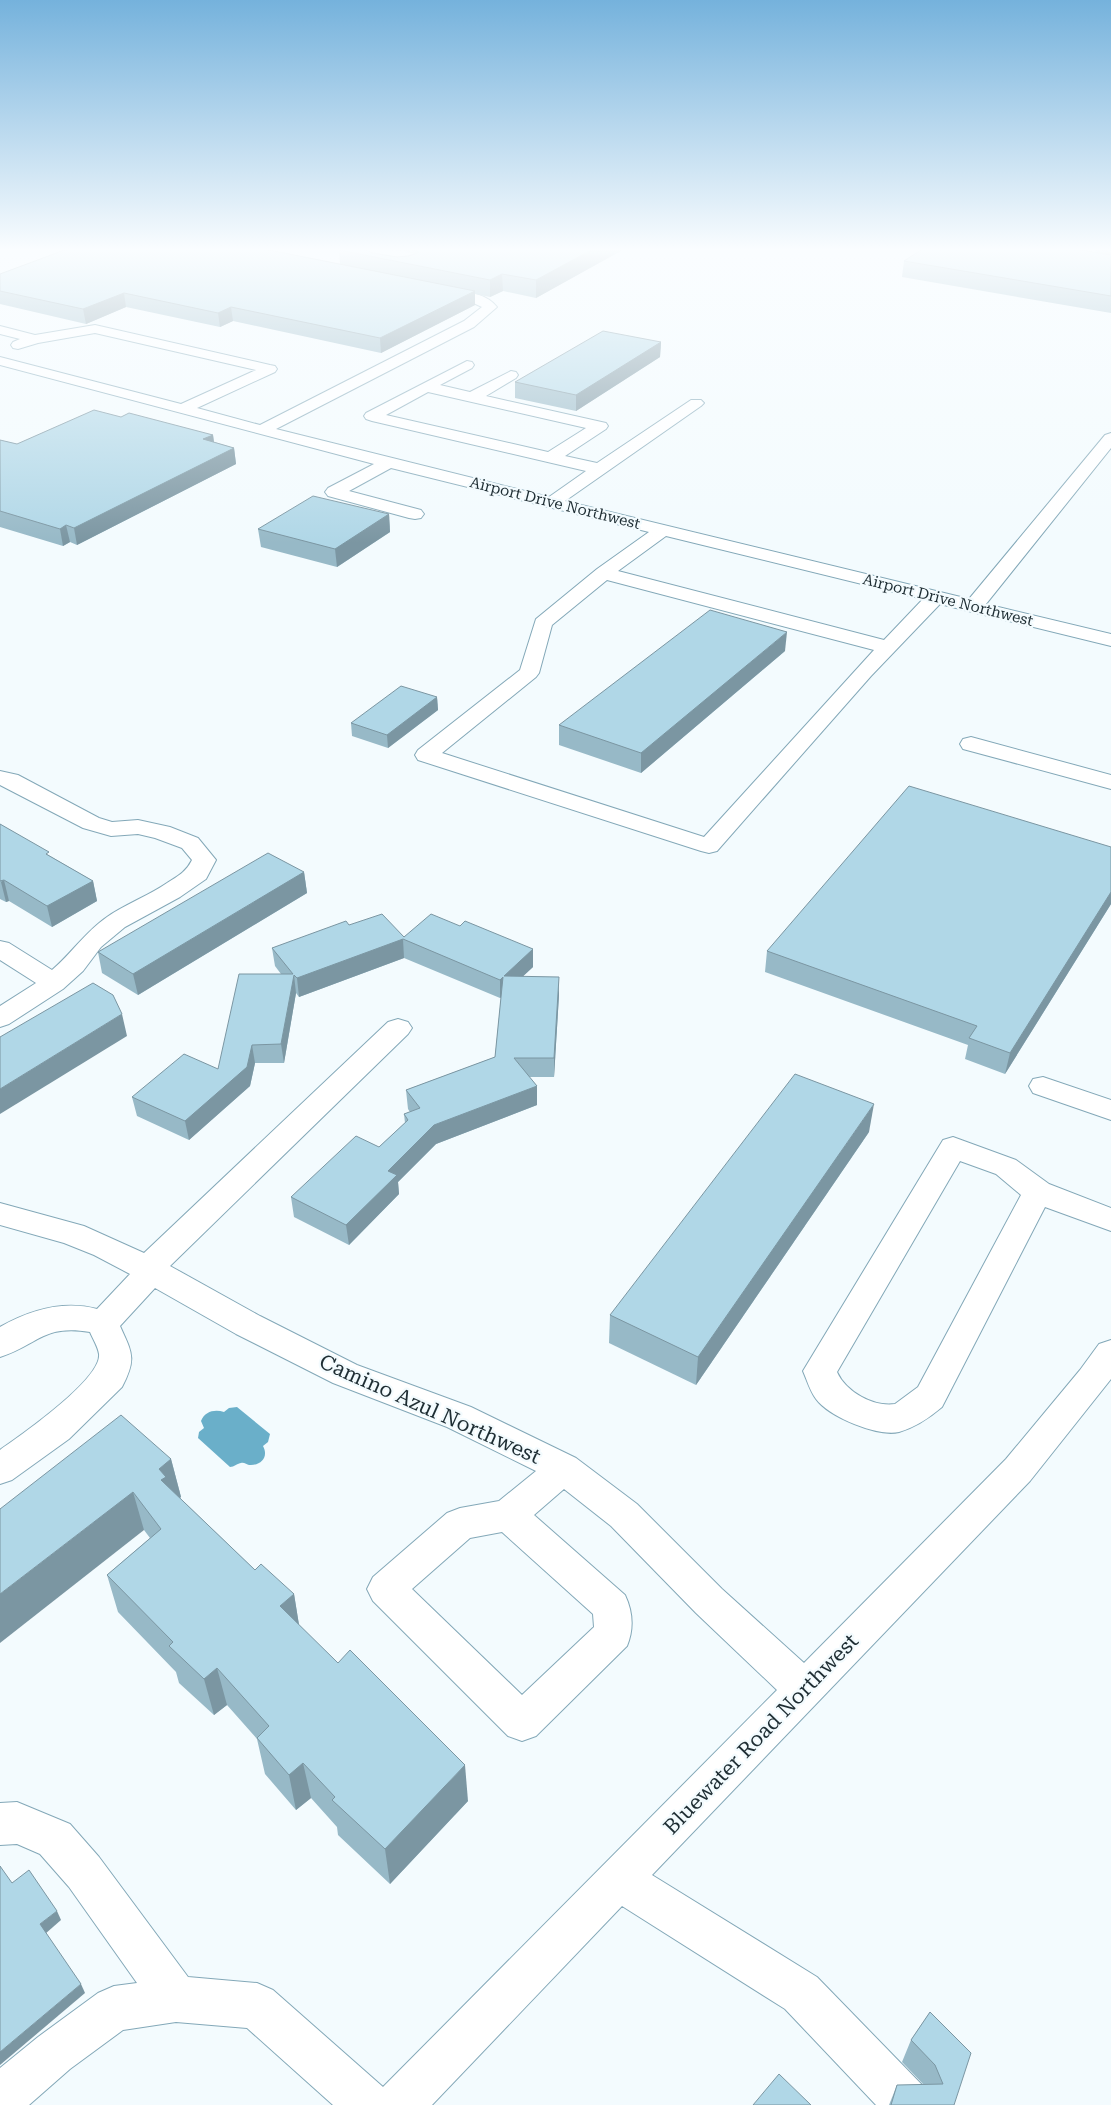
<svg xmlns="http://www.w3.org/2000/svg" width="1111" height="2105" font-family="'Roboto Serif',serif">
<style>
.water{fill:#6aafc9}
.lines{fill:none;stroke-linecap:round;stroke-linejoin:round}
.minor-casing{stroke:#83a8b8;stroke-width:2}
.minor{fill:#fff;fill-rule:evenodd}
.wall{fill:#97b9c7}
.shaded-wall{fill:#7b96a2}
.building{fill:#b0d7e7;stroke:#7b96a2}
.labels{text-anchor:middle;stroke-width:4.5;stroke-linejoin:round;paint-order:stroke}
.far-street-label{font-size:15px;fill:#1e2d33;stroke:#f3fbfe}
.near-street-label{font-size:21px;fill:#1e2d33;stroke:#f3fbfe}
</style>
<rect width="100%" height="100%" fill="#f3fbfe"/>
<path class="water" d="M237 1407 270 1434 268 1442 263 1446C269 1457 261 1466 249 1465 247 1465 244 1462 241 1463 238 1463 234 1467 230 1467L198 1438 199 1432 204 1428 201 1421C205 1411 215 1409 224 1412L229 1408Z"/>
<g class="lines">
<defs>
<g id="minor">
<path d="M440 288C458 291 485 291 497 307L474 327 276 429 549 497 586 471 372 421 366 419 364 416 366 413 467 361 472 362 474 365 472 368 440 385 470 392 511 371 516 372 518 375 516 378 486 396 606 423 608 426 606 429 565 456 597 463 691 400H701L704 403 701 406 565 501 969 599 1105 435 1111 433V448L986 604 1111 634V646L940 604 871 676 717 851 709 853 701 851 418 760 415 755 418 750 520 670 536 619 597 569 649 532 391 468 349 491 421 510 424 514 421 518 415 519 409 518 328 496 325 492 328 488 374 464 0 365V357L181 404 256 370 95 333 38 343 18 349 13 348 11 345 13 342 20 339 0 334V326L35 335 95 325 270 365 275 366 277 369 275 372 197 408 260 425 464 321 482 307 469 301 435 295 433 292 435 289ZM428 392 586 428 548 452 386 415ZM666 536 923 599 884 640 618 571ZM607 580 874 650 704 837 442 753 536 677 539 673 552 625Z"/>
<polygon points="971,737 1111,775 1111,789 963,749 960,744 963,739"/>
<path d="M0 771 18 775 99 818 112 822 138 820 170 827 198 838 216 860 206 879 180 897 125 927 101 947 83 971 63 989 9 1024 0 1027V1006L36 983 0 960V941L9 943 52 970C72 953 85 932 107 917 126 904 148 896 167 883 178 876 186 872 192 860L182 848 155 838 138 834 111 836 83 828 0 785Z"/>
<path d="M398 1019 408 1022 412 1028 408 1034 170 1266 260 1316 357 1365 471 1407 576 1458 637 1504 722 1589 804 1663 1006 1459 1080 1370 1099 1344 1111 1340V1379L1030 1481 652 1875 817 1977 925 2088 932 2105H876L785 2009 622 1906 432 2105H333L247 2028 176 2022 123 2030 70 2069 29 2105H0V2068L38 2037 98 1993 114 1986 137 1983 69 1887 40 1854 17 1844 0 1845V1803L17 1802 70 1824 99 1857 188 1977 257 1983 273 1990 383 2087 777 1690 696 1613 611 1526 564 1489 534 1515 625 1595C633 1612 634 1629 627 1646L536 1736 522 1741 508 1736 373 1601 367 1589 373 1577 447 1513 460 1508 499 1501 536 1471 447 1427 333 1383 236 1334 155 1288 120 1326C132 1353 137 1358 122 1387L69 1439 12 1480 0 1484V1450C20 1436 102 1379 99 1354 98 1347 93 1339 90 1332 43 1324 38 1345 0 1357V1327C30 1310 63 1300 97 1309L130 1274 94 1255 64 1243 0 1225V1203L84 1226 144 1253 388 1022ZM502 1532 593 1614 594 1627 522 1695 412 1589 470 1538Z"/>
<polygon points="1043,1077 1111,1100 1111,1120 1033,1093 1029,1086 1033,1079"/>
<path d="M953 1137 1016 1160 1049 1184 1111 1208V1231L1045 1207 942 1407C929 1418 916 1427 899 1432 878 1437 829 1417 816 1399 810 1391 807 1380 803 1371L943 1140ZM960 1161 996 1174 1021 1195 918 1387 895 1404C873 1407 846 1392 837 1372Z"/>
</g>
</defs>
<use href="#minor" class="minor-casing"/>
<use href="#minor" class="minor"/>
</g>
<g class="wall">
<polygon points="378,248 626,248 536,298 503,291 490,297 475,294 475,305 381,353 233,321 220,327 126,307 86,324 0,304 0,274 340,264 339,250 373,253 397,257 408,256 415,254 402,251 378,250"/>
<polygon points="1096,248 1111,248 1111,313 902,277 904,261 1095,253"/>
<polygon points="661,342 660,357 576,411 515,398 515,382"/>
<polygon points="121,417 213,435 214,442 234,448 236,464 77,545 70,542 63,546 0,527 0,440 17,444"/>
<polygon points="389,514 390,532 337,567 261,547 258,529"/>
<polygon points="785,651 641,773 559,745 559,725"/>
<polygon points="437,697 438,710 388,748 352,736 351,723"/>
<polygon points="0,824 50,856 93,881 97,901 52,927 9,901 6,902 0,899"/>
<polygon points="1111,847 1111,904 1005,1074 965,1059 968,1045 765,972 767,951"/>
<polygon points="304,872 307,893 138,995 102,973 98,952"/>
<polygon points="349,925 404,937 460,926 533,949 533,967 523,976 559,995 554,1077 529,1077 537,1086 537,1105 436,1144 398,1182 399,1194 349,1245 294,1217 291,1197 379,1147 405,1123 404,1114 410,1112 408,1109 406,1090 495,1057 501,998 500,998 404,958 299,997 296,993 284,1063 255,1063 250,1086 189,1140 137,1116 132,1097 218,1069 281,974 275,966 272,948"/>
<polygon points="869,1132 696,1385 609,1343 610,1315"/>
<polygon points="171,1459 181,1497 180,1498 255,1570 294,1594 299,1625 468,1801 390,1884 338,1835 337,1827 311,1798 296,1810 265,1774 257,1739 227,1705 214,1715 179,1683 176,1672 118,1612 107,1575 150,1538 144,1530 0,1509"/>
<polygon points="930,2012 954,2105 889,2105 897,2085 924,2085 902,2062 911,2040"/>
</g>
<g class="shaded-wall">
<polygon points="595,248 626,248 536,298 536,280"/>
<polygon points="502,274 503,291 490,297 490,280"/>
<polygon points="475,291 475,305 381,353 380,338"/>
<polygon points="124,293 126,307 86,324 83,309"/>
<polygon points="231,307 233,321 220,327 218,313"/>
<polygon points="661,342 660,357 576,411 576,395"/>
<polygon points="213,435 215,451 203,439"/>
<polygon points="234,448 236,464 77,545 74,528"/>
<polygon points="389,514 390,532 337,567 335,549"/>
<polygon points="66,525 70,542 63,546 60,529"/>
<polygon points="787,632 785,651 641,773 641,753"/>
<polygon points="437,697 438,710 388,748 387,735"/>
<polygon points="304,872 307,893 138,995 133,974"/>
<polygon points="4,880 9,901 6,902 1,882"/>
<polygon points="93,881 97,901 52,927 47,906"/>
<polygon points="1111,892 1111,904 1005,1074 1010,1053"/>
<polygon points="403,939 404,958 299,997 297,978"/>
<polygon points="533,949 533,967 504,994 504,976"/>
<polygon points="294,975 296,993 284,1063 281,1044"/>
<polygon points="503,977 503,995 500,998 500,980"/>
<polygon points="559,977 559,995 554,1077 554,1058"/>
<polygon points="122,1014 127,1036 0,1114 0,1089"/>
<polygon points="252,1045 255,1063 250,1086 189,1140 185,1121"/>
<polygon points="537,1086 537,1105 436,1144 398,1182 399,1194 349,1245 346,1225 388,1171 434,1125"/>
<polygon points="874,1104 869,1132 696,1385 698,1357"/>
<polygon points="171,1459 181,1497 172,1504 161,1480 159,1469"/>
<polygon points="133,1492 144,1530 0,1643 0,1594"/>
<polygon points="294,1594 300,1631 280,1606"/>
<polygon points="217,1668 227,1705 214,1715 204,1679"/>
<polygon points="303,1763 311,1798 296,1810 289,1775"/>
<polygon points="465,1765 468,1801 390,1884 385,1849"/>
<polygon points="57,1911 61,1920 45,1934 40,1924"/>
<polygon points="81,1984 85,1993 0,2065 0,2052"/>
</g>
<g class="building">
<polygon points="70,248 259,248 475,291 380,338 231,307 218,313 124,293 83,309 0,291 0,274"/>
<polygon points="342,248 360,248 373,253 397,257 408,256 418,253 421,248 595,248 536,280 502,274 490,280 339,250"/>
<polygon points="924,248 1069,248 1111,255 1111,296 904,261"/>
<polygon points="603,331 661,342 576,395 515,382"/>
<polygon points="94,410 121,417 129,413 213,435 203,439 234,448 74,528 66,525 60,529 0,511 0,440 17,444"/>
<polygon points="313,496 389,514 335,549 258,529"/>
<polygon points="710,610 787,632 641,753 559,725"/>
<polygon points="401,686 437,697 387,735 351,723"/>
<polygon points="909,786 1111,847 1111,892 1010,1053 969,1038 977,1026 767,951"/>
<polygon points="0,824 49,852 46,854 93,881 47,906 4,880 0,881"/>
<polygon points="268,853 304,872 133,974 98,952"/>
<polygon points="382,914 404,937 431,914 460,926 465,921 533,949 504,976 559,977 554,1058 514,1058 537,1086 434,1125 388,1171 397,1175 346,1225 291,1197 356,1136 379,1147 408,1120 404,1114 420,1108 406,1090 495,1057 503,977 500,980 403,939 297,978 294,975 281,1044 252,1045 247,1067 185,1121 132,1097 184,1054 218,1069 239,974 293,974 272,948 346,921 349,925"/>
<polygon points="93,983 113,995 122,1014 0,1089 0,1037"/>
<polygon points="795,1074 874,1104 698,1357 610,1315"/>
<polygon points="121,1415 171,1459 159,1469 166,1477 161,1480 255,1570 261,1564 294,1594 280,1606 338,1663 350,1650 465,1765 385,1849 332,1800 335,1797 303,1763 289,1775 257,1738 269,1726 217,1668 204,1679 169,1646 173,1642 107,1575 161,1529 133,1492 0,1594 0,1509"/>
<polygon points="0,1866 12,1883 29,1870 57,1911 40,1924 81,1984 0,2052"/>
<polygon points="930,2012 971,2053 954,2105 891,2105 897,2085 943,2084 935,2065 911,2040"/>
<polygon points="779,2074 811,2105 753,2105"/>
</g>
<linearGradient id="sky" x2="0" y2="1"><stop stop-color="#75b2dc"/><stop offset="0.46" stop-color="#fafdff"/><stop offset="1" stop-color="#fafdff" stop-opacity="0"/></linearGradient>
<rect width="1111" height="543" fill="url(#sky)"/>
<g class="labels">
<g class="far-street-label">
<text transform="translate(555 503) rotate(14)" y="5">Airport Drive Northwest</text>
<text transform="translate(948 600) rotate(14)" y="5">Airport Drive Northwest</text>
</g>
<g class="near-street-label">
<text transform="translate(430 1409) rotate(24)" y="7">Camino Azul Northwest</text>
<text transform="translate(761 1734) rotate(-46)" y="7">Bluewater Road Northwest</text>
</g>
</g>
</svg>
